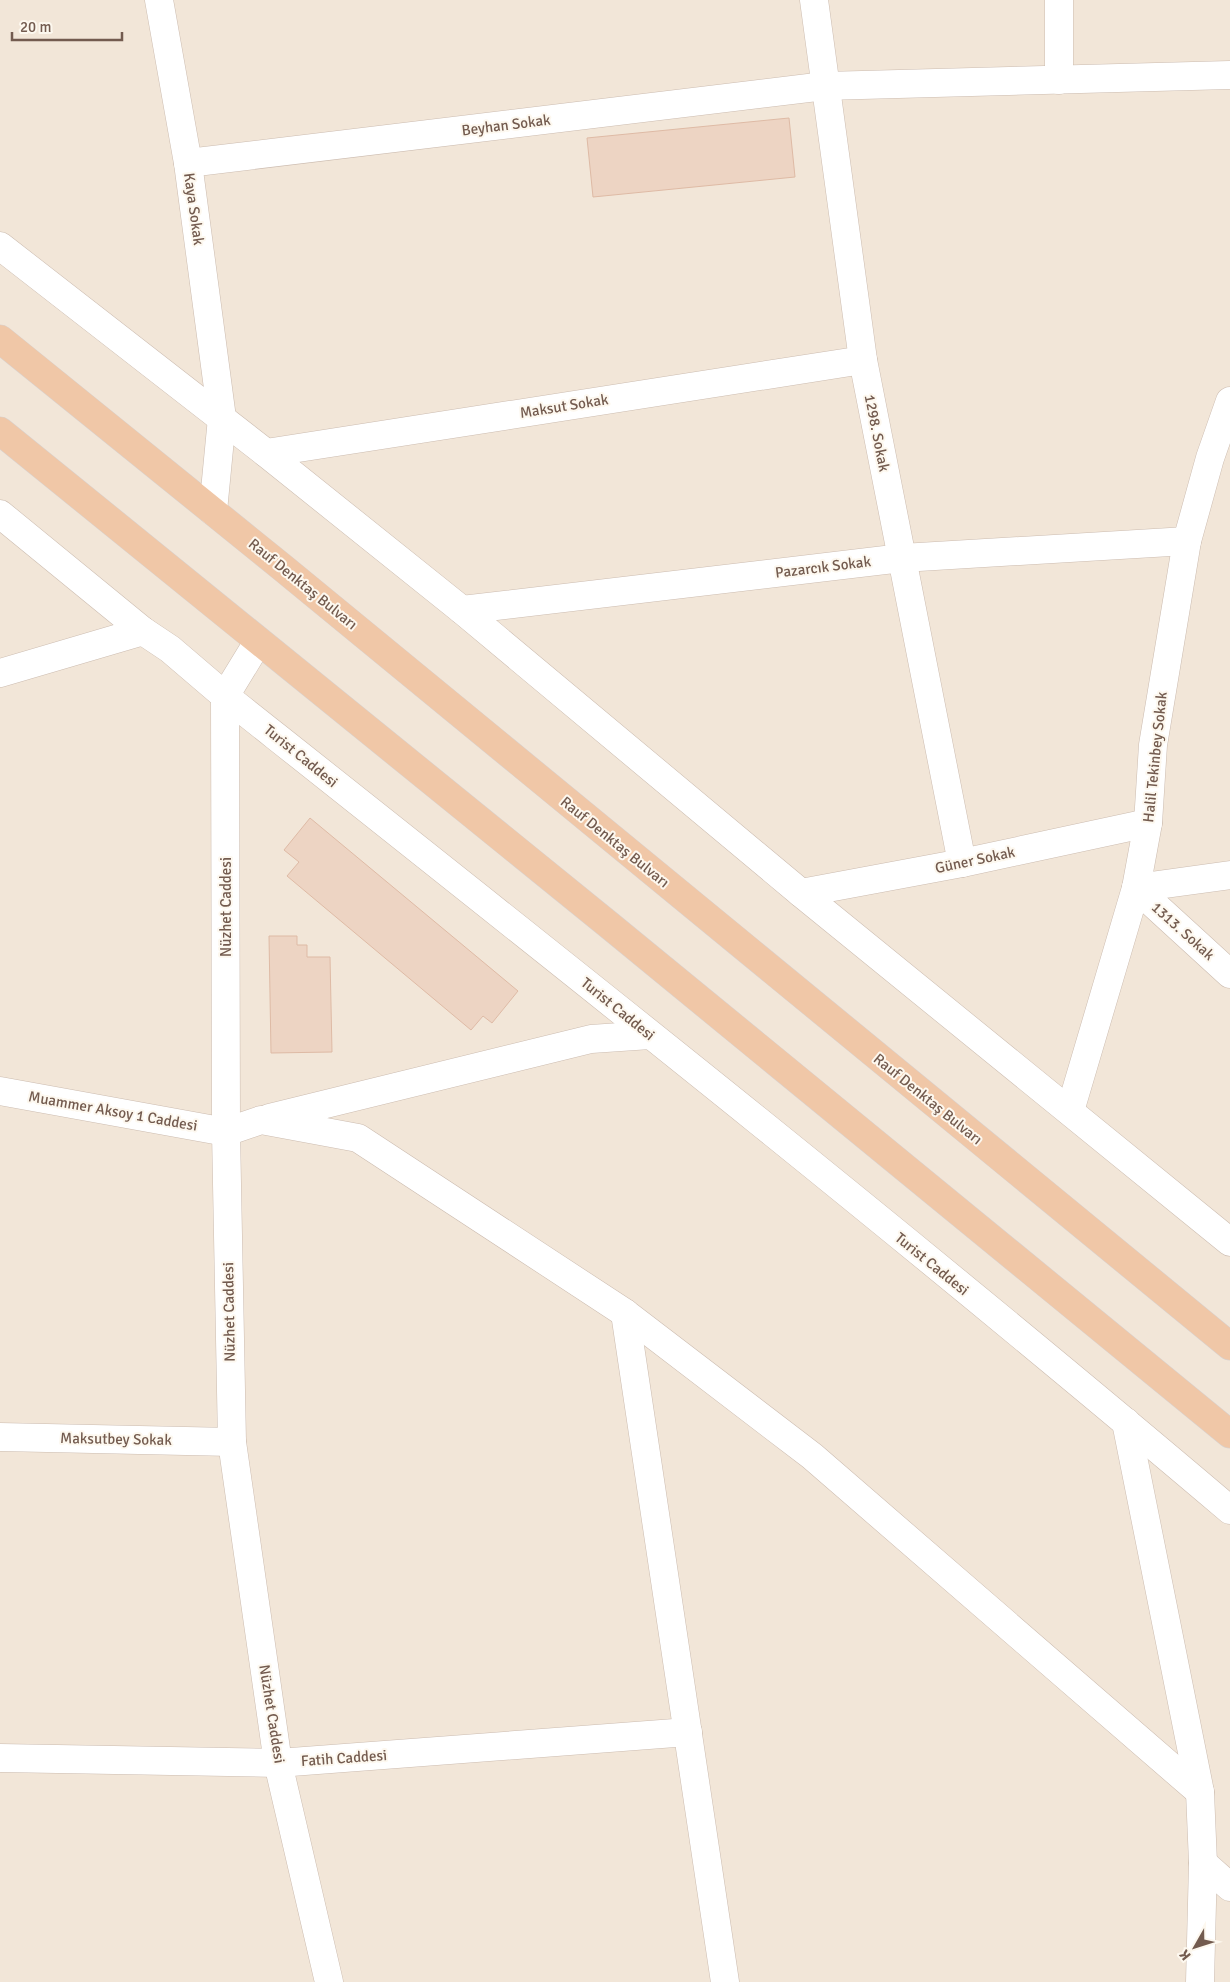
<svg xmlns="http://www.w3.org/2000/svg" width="1230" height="1982" font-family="Signika,sans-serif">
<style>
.residential{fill:#f2e6d8}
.building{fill:#edd4c3;stroke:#debaa5}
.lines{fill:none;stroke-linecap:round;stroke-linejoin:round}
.minor-casing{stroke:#ccbcb0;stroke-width:29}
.tertiary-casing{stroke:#ccbcb0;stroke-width:29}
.trunk-casing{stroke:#d8d1ce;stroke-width:29}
.minor{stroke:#fff;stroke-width:28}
.tertiary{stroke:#fff;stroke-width:28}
.trunk{stroke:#f0c7a7;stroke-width:28}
.labels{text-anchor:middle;stroke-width:4;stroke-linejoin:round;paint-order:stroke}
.street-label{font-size:15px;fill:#735b4f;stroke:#fdf8ef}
</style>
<rect width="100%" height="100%" fill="#fbf4e9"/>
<rect class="residential" x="0" y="0" width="1230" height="1982"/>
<g class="building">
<polygon points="789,118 795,177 593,197 587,138"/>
<polygon points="310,818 518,991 492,1023 483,1016 471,1030 287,876 299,862 284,850"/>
<polygon points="269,936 297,936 297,945 307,945 307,957 330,957 332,1052 271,1053"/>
</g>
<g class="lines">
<defs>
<g id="minor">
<polyline points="159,0 188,163 222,418 213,511"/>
<polyline points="814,0 863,360 962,863"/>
<polyline points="1059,0 1059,80"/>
<polyline points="188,163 825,86 1230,75"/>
<polyline points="0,246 266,453 462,610 801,893 1230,1242"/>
<polyline points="266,453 863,360"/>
<path d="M0 514 143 631 170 649 225 696C563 964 901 1231 1230 1510"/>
<polyline points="462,610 902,558 1187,541"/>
<polyline points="0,673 143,631"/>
<polyline points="1136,888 1230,974"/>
<polyline points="1136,888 1230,875"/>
<polyline points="801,893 962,863 1148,823"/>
<polyline points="0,1091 226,1132 261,1120 358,1138 625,1313 812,1456 1200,1792"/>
<polyline points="1070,1111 1136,888 1148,823 1153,745 1187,541 1210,458 1230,401"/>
<polyline points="269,1118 591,1039 650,1035"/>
<polyline points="625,1313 725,1982"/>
<polyline points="1126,1422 1200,1792 1203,1863 1200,1982"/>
<polyline points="0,1437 232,1442"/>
<polyline points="0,1758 278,1763 688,1732"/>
<polyline points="1203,1863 1230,1887"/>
</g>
<polyline id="tertiary" points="258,642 225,696 226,1132 232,1442 278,1763 329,1982"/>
<g id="trunk">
<polyline points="0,339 283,568 1230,1346"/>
<polyline points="0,431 609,925 1230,1434"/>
</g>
</defs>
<use href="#minor" class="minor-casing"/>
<use href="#tertiary" class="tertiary-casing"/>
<use href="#trunk" class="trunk-casing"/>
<use href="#minor" class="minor"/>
<use href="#tertiary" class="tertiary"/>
<use href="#trunk" class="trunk"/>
</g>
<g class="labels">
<g class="street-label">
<text transform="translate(506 125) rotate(-7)" y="5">Beyhan Sokak</text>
<text transform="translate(194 209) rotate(82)" y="5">Kaya Sokak</text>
<text transform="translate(564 406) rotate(-9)" y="5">Maksut Sokak</text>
<text transform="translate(877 433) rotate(79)" y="5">1298. Sokak</text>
<text transform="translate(823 567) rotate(-7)" y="5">Pazarcık Sokak</text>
<text transform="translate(303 584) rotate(39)" y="5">Rauf Denktaş Bulvarı</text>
<text transform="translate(301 756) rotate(39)" y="5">Turist Caddesi</text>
<text transform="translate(1155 757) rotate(-84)" y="5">Halil Tekinbey Sokak</text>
<text transform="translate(615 842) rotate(39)" y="5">Rauf Denktaş Bulvarı</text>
<text transform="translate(975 860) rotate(-12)" y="5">Güner Sokak</text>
<text transform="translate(226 907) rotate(-90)" y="5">Nüzhet Caddesi</text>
<text transform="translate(1183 931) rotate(42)" y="5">1313. Sokak</text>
<text transform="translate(618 1009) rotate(39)" y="5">Turist Caddesi</text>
<text transform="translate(928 1099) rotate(39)" y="5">Rauf Denktaş Bulvarı</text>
<text transform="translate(113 1111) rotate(10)" y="5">Muammer Aksoy 1 Caddesi</text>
<text transform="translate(932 1264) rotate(39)" y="5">Turist Caddesi</text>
<text transform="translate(229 1312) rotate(-91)" y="5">Nüzhet Caddesi</text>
<text transform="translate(116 1439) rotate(1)" y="5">Maksutbey Sokak</text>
<text transform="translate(272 1714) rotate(81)" y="5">Nüzhet Caddesi</text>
<text transform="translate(344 1758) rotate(-4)" y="5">Fatih Caddesi</text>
</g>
</g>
<g transform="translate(1195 1947) rotate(231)" stroke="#fdf8ef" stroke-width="4" paint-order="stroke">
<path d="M0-4L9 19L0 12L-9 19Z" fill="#735b4f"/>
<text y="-8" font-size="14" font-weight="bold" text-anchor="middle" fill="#735b4f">K</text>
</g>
<path d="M12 32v8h110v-8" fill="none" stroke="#735b4f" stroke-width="2.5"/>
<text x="20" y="32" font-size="15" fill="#735b4f" stroke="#fdf8ef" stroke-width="4" paint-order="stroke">20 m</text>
</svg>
